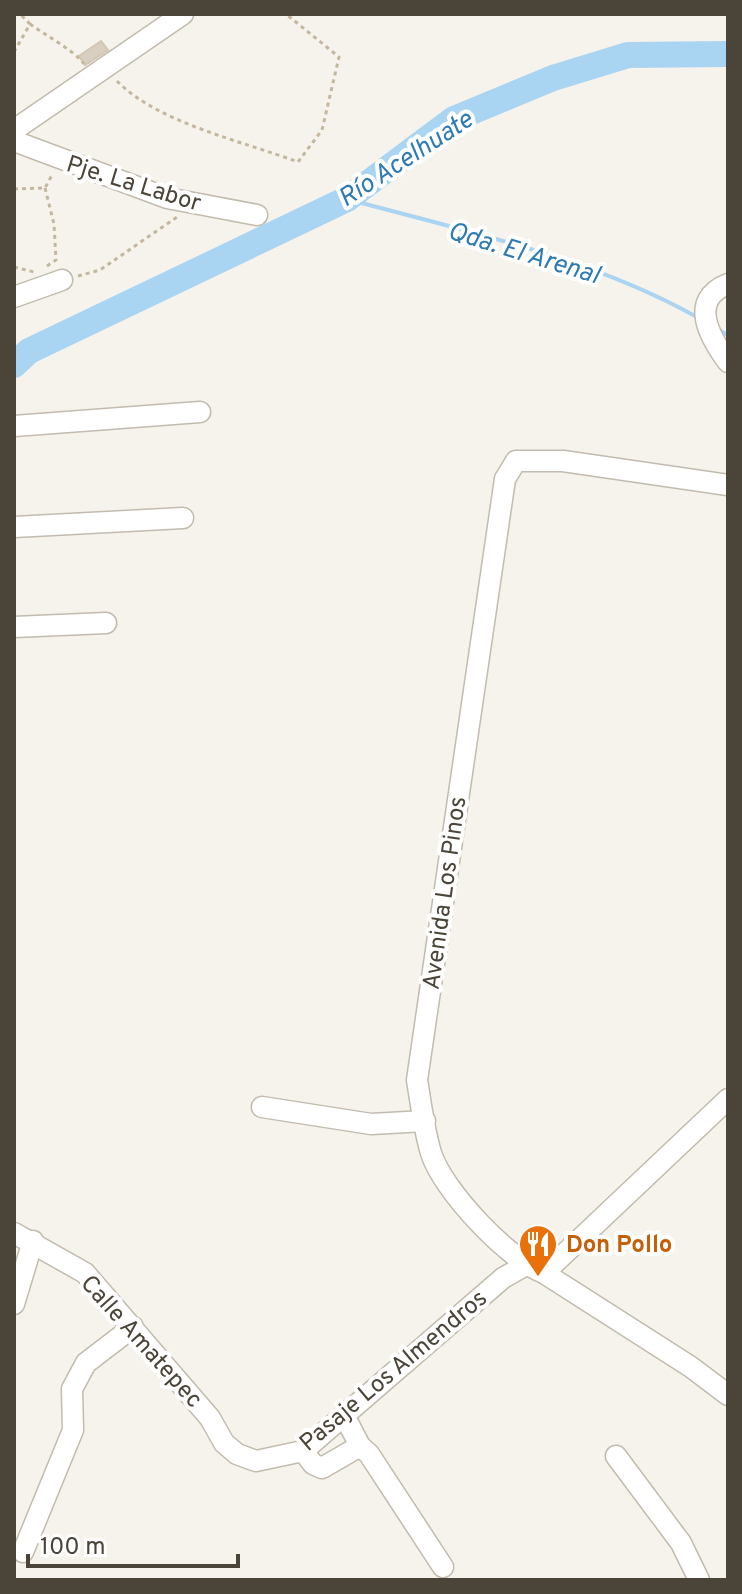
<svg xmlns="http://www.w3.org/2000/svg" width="742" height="1594" font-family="Overpass,sans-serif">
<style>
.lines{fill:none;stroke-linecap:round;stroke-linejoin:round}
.stream{stroke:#a9d4f2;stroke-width:4}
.river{stroke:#a9d4f2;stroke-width:26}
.building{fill:#d8cfc1;stroke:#d3c7b4;stroke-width:2}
.minor-casing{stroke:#c2bbae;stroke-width:23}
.path{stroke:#c4b79f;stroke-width:3;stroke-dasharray:4 4;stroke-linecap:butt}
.minor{stroke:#fff;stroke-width:20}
.labels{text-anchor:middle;stroke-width:8;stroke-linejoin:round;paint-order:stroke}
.street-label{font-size:24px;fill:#4b4439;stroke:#fff}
.food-label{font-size:24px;font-weight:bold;fill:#c56008;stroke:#fff;text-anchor:start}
.water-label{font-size:26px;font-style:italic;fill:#2e7ab2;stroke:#fff}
</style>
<rect width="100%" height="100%" fill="#f6f3ec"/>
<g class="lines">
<g class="stream">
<path d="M347 199C464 231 589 257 695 316"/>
<polyline points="717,329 728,335"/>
</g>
<polyline class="river" points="14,365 29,351 347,199 454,119 553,78 628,55 728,54"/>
</g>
<polygon class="building" points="101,41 108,50 85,65 79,56"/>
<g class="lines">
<defs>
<g id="minor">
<polyline points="14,130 183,14"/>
<polyline points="14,141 167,198 257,215"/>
<path d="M728 284C687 300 711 339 728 362"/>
<polyline points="14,297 62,280"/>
<polyline points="14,426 200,412"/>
<path d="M728 485 563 461H516L505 479 417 1080C421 1104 424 1130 431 1153 443 1191 509 1260 544 1273L691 1367 728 1395"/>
<polyline points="14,527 183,518"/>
<polyline points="14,627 106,623"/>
<polyline points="262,1107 371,1124 425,1121"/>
<polyline points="14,1233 85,1273 210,1418 224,1443 237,1454 256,1461 303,1451 503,1278 524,1266"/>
<polyline points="544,1273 728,1099"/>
<polyline points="14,1304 33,1241"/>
<polyline points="344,1415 360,1446 369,1454 443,1567"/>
<polyline points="303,1451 313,1464 322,1468 360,1446"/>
<polyline points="616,1456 681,1543 699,1580"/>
<polyline points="23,1552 73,1430 72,1389 86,1363 133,1327"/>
</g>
</defs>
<use href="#minor" class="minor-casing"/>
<g class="path">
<path d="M30 24C45 35 75 51 84 64"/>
<polyline points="14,52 30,24 20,14"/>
<path d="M117 81C158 123 242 141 298 162L322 130 339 57 286 14"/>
<polyline points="45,188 54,224 56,260 47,266"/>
<polyline points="14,189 45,188 52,175"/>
<polyline points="14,267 34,272"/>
<polyline points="78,276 100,270 177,217"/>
</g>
<use href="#minor" class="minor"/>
</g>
<defs>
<symbol id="restaurant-pin" viewBox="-11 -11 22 30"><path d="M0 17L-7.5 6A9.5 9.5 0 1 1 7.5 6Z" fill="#e8710a" stroke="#fff"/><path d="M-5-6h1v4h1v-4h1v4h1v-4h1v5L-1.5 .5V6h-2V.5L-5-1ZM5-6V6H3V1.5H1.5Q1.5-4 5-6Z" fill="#fff"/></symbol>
</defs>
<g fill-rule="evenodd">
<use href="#restaurant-pin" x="516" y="1222" width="44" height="60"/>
</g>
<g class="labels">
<g class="street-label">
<text transform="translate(134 183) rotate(17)" y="8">Pje. La Labor</text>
<text transform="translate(444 893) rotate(-82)" y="8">Avenida Los Pinos</text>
<text transform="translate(142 1341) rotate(48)" y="8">Calle Amatepec</text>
<text transform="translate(393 1370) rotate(-40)" y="8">Pasaje Los Almendros</text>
</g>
<g class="food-label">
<text x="566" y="1252">Don Pollo</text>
</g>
<g class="water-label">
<text transform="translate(405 158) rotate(-33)" y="9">Río Acelhuate</text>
<text transform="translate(524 252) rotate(17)" y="9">Qda. El Arenal</text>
</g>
</g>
<rect width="742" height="1594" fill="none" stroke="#4b4439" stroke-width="32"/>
<path d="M28 1554v12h210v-12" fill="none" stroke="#4b4439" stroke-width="4"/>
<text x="40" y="1554" font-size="24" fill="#4b4439" stroke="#ffffff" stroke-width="6" paint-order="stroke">100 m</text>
</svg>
